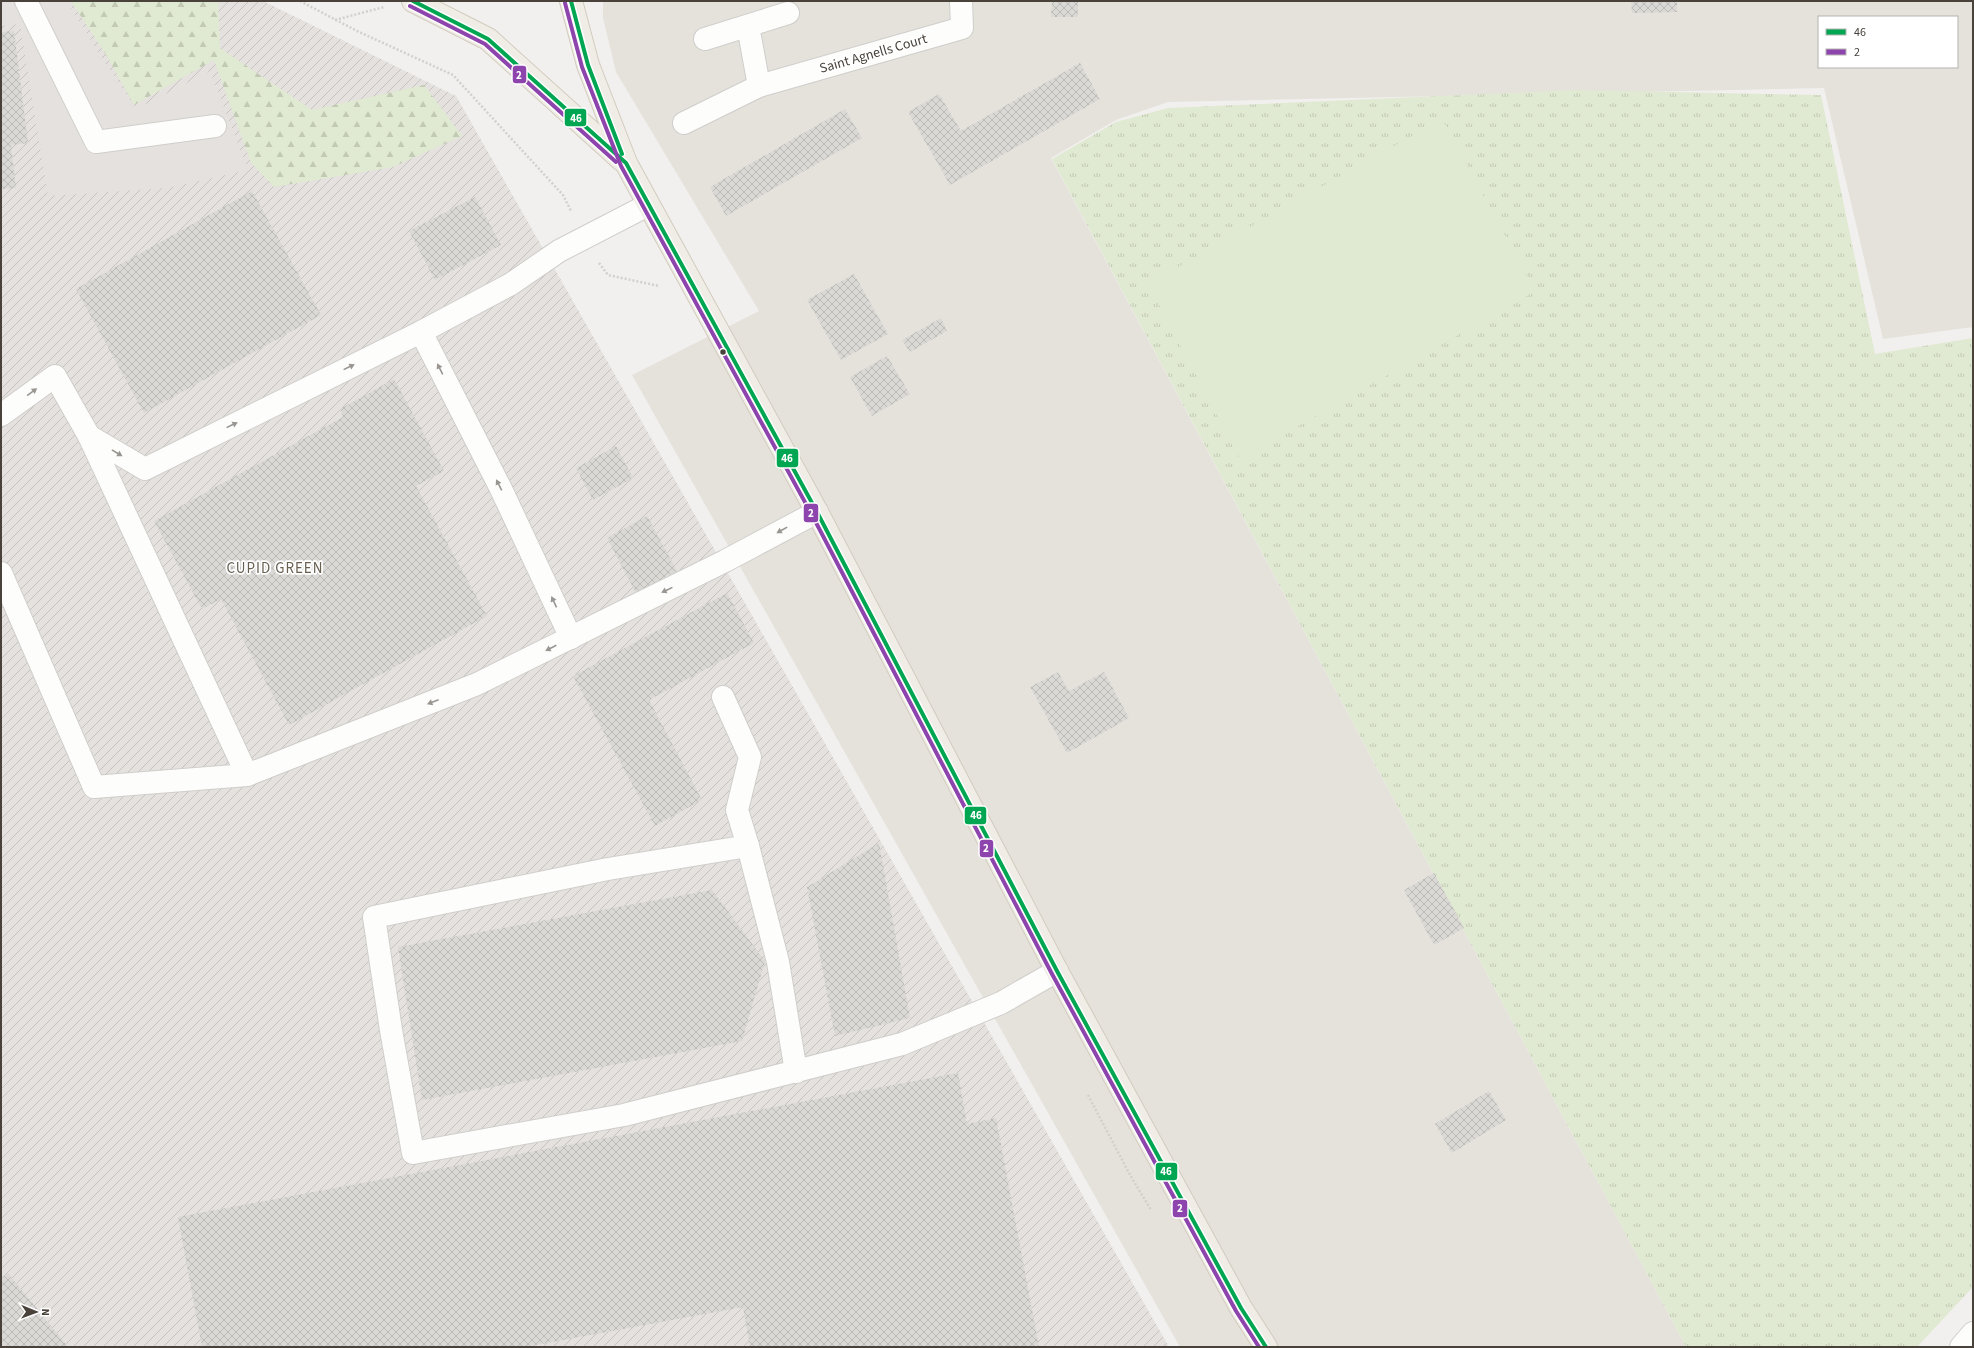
<svg xmlns="http://www.w3.org/2000/svg" width="1974" height="1348" font-family="'Source Sans 3',sans-serif">
<style>
.residential{fill:#e5e2dc;fill-rule:evenodd}
.industrial{fill:url(#industrial-furrows)}
.forest{fill:url(#forest-firs)}
.park{fill:url(#park-tufts)}
.pitch{fill:#e0e9d1}
.parking{fill:#e4e1df}
.building{fill:url(#building-cross-hatch)}
.lines{fill:none;stroke-linecap:round;stroke-linejoin:round}
.minor-casing{stroke:#d0cecb;stroke-width:24}
.major-casing{stroke:#d2cbbe;stroke-width:24}
.path{stroke:#d2d0cc;stroke-width:2.5;stroke-dasharray:2 2;stroke-linecap:butt}
.minor{stroke:#fdfdfc;stroke-width:22}
.major{stroke:#f0ede6;stroke-width:22}
.bus-1-casing{stroke:#fff;stroke-width:7}
.bus-2-casing{stroke:#fff;stroke-width:7}
.bus-1{stroke:#00a651;stroke-width:4}
.bus-2{stroke:#8e44ad;stroke-width:4}
.oneway{fill:#999691}
.bus-dot{fill:#48423a;stroke:#fff;stroke-width:1.5}
.labels{text-anchor:middle;stroke-width:3.5;stroke-linejoin:round;paint-order:stroke}
.street-label{font-size:14px;fill:#48423a;stroke:#fff}
.neighbourhood-label{font-size:15px;letter-spacing:1px;fill:#696052;stroke:#fff}
.line-badge{stroke:#fff;stroke-width:1.5}
.badge-label{font-size:11px;text-anchor:middle;font-weight:bold;fill:#fff}
</style>
<defs>
<pattern id="industrial-furrows" width="10" height="10" patternUnits="userSpaceOnUse"><rect width="10" height="10" fill="#e4e1de"/><path d="M-1 1l2-2M0 10L10 0M9 11l2-2" fill="none" stroke="#c5c2bf"/></pattern>
<pattern id="forest-firs" width="22" height="20" patternUnits="userSpaceOnUse"><rect width="22" height="20" fill="#e0e9d1"/><path d="M5 1l3.5 6h-7zM16 11l3.5 6h-7z" fill="#c2c9b4"/></pattern>
<pattern id="park-tufts" width="24" height="20" patternUnits="userSpaceOnUse"><rect width="24" height="20" fill="#e0e9d1"/><path d="M3 7l-1-3M5 7V3M7 7l1-3M15 17l-1-3M17 17v-4M19 17l1-3" fill="none" stroke="#c2c9b4"/></pattern>
<pattern id="building-cross-hatch" width="8" height="8" patternUnits="userSpaceOnUse"><rect width="8" height="8" fill="#dbd9d6"/><path d="M0 0l8 8M0 8l8-8" fill="none" stroke="#bdbbb8"/></pattern>
</defs>
<rect width="100%" height="100%" fill="#f2f0ee"/>
<path class="residential" d="M603 1H1973V327L1883 339 1824 88 1168 102 1116 120 1051 158 1686 1347H1180L632 375 759 311 616 72 603 18ZM1819 17H1957V67H1819Z"/>
<polygon class="industrial" points="1,1 263,1 456,96 1169,1347 1,1347"/>
<polygon class="forest" points="71,1 218,1 220,48 312,110 424,85 462,136 393,167 274,187 251,163 214,60 134,105 108,58"/>
<polygon class="park" points="1575,90 1821,95 1875,354 1973,338 1973,1287 1917,1347 1686,1347 1052,159 1116,122 1168,108"/>
<polygon class="pitch" points="1442,119 1535,291 1240,459 1148,284"/>
<polygon class="parking" points="1,1 67,1 103,60 136,109 210,71 248,170 167,188 48,196 20,24 1,26"/>
<g class="building">
<polygon points="1052,1 1078,1 1078,17 1051,17"/>
<polygon points="1631,1 1677,1 1677,12 1632,13"/>
<polygon points="14,31 28,143 11,145 16,188 1,189 1,32"/>
<polygon points="1080,63 1100,99 950,185 908,112 939,94 961,131"/>
<polygon points="845,109 862,138 726,216 710,187"/>
<polygon points="252,191 321,315 144,413 76,289"/>
<polygon points="475,197 501,245 435,280 409,231"/>
<polygon points="854,274 888,334 841,360 807,300"/>
<polygon points="941,318 947,331 910,352 902,340"/>
<polygon points="887,356 910,394 872,416 850,377"/>
<polygon points="394,379 444,471 416,486 487,616 289,725 221,599 202,609 154,521 343,417 340,409"/>
<polygon points="616,446 633,478 593,500 576,468"/>
<polygon points="647,516 677,571 636,593 607,538"/>
<polygon points="727,593 754,643 649,700 702,800 655,826 573,676"/>
<polygon points="1058,672 1069,691 1104,672 1129,718 1067,753 1030,687"/>
<polygon points="879,843 910,1018 835,1036 807,887"/>
<polygon points="1434,873 1464,928 1434,945 1404,890"/>
<polygon points="712,890 765,961 742,1041 422,1100 398,947"/>
<polygon points="958,1073 967,1124 996,1118 1039,1347 750,1347 743,1307 525,1347 202,1347 178,1217"/>
<polygon points="1489,1091 1506,1120 1452,1153 1435,1124"/>
<polygon points="8,1273 68,1347 1,1347 1,1279"/>
</g>
<g class="lines">
<defs>
<g id="minor">
<polyline points="26,1 96,142 215,126"/>
<polyline points="748,26 759,86"/>
<polyline points="705,39 788,13"/>
<polyline points="684,123 759,86 962,28 961,1"/>
<polyline points="421,332 501,489 571,638"/>
<polyline points="1,415 55,376 89,436 145,469 421,332 511,284 559,251 648,205"/>
<polyline points="89,436 247,775"/>
<polyline points="1,573 94,787 247,775 477,684 725,561 817,512"/>
<polyline points="723,697 750,757 737,810 748,846"/>
<polyline points="796,1072 778,962 748,846 608,869 374,917 391,1030 413,1153 624,1115 902,1044 1001,1003 1057,971"/>
<polyline points="1961,1347 1973,1333"/>
</g>
<g id="major">
<polyline points="413,1 488,39 622,160"/>
<polyline points="571,1 588,65 626,163 817,512 1057,971 1241,1308 1266,1347"/>
</g>
</defs>
<use href="#minor" class="minor-casing"/>
<use href="#major" class="major-casing"/>
<g class="path">
<polyline points="300,1 357,31 453,75 563,195 571,211"/>
<polyline points="335,20 384,7"/>
<polyline points="599,263 608,275 659,286"/>
<polyline points="1088,1095 1130,1175 1151,1210"/>
</g>
<use href="#minor" class="minor"/>
<use href="#major" class="major"/>
<defs>
<g id="bus-1">
<polyline points="413,1 488,39 626,163 817,512 1057,971 1241,1308 1266,1347"/>
<polyline points="571,1 588,65 622,154"/>
</g>
<g id="bus-2">
<polyline points="565,3 582,67 621,166 812,515 1052,974 1236,1311 1259,1347"/>
<polyline points="410,6 485,44 616,162"/>
</g>
</defs>
<use href="#bus-1" class="bus-1-casing"/>
<use href="#bus-2" class="bus-2-casing"/>
<use href="#bus-1" class="bus-1"/>
<use href="#bus-2" class="bus-2"/>
</g>
<defs><path id="oneway-solid" d="M-6-.8H1V-3.2L6.5 0L1 3.2V.8H-6Z"/></defs>
<g class="oneway">
<use href="#oneway-solid" transform="translate(349 367) rotate(-26)"/>
<use href="#oneway-solid" transform="translate(440 369) rotate(-117)"/>
<use href="#oneway-solid" transform="translate(32 392) rotate(-36)"/>
<use href="#oneway-solid" transform="translate(232 425) rotate(-26)"/>
<use href="#oneway-solid" transform="translate(117 453) rotate(31)"/>
<use href="#oneway-solid" transform="translate(499 485) rotate(-117)"/>
<use href="#oneway-solid" transform="translate(782 530) rotate(151)"/>
<use href="#oneway-solid" transform="translate(667 590) rotate(154)"/>
<use href="#oneway-solid" transform="translate(554 602) rotate(-115)"/>
<use href="#oneway-solid" transform="translate(551 648) rotate(153)"/>
<use href="#oneway-solid" transform="translate(433 702) rotate(159)"/>
</g>
<circle class="bus-dot" cx="723" cy="352" r="3.5"/>
<g class="labels">
<g class="street-label">
<text transform="translate(873 53) rotate(-16)" y="5">Saint Agnells Court</text>
</g>
<g class="neighbourhood-label">
<text x="275" y="573">CUPID GREEN</text>
</g>
</g>
<g class="line-badge">
<rect x="512" y="65" width="15" height="19" rx="4" fill="#8e44ad"/>
<rect x="564" y="108" width="23" height="19" rx="4" fill="#00a651"/>
<rect x="776" y="448" width="23" height="20" rx="4" fill="#00a651"/>
<rect x="803" y="503" width="16" height="20" rx="4" fill="#8e44ad"/>
<rect x="964" y="806" width="23" height="19" rx="4" fill="#00a651"/>
<rect x="979" y="839" width="15" height="19" rx="4" fill="#8e44ad"/>
<rect x="1155" y="1162" width="23" height="19" rx="4" fill="#00a651"/>
<rect x="1172" y="1199" width="16" height="19" rx="4" fill="#8e44ad"/>
</g>
<g class="badge-label">
<text x="519" y="79">2</text>
<text x="576" y="122">46</text>
<text x="787" y="462">46</text>
<text x="811" y="517">2</text>
<text x="976" y="819">46</text>
<text x="986" y="852">2</text>
<text x="1166" y="1175">46</text>
<text x="1180" y="1212">2</text>
</g>
<rect width="1974" height="1348" fill="none" stroke="#48423a" stroke-width="4"/>
<rect x="1818" y="16" width="140" height="52" fill="#ffffff" stroke="#b6b3b0"/>
<rect x="1826" y="29" width="20" height="6" fill="#00a651" stroke="#b6b3b0"/>
<text x="1854" y="36" font-size="12" fill="#48423a">46</text>
<rect x="1826" y="49" width="20" height="6" fill="#8e44ad" stroke="#b6b3b0"/>
<text x="1854" y="56" font-size="12" fill="#48423a">2</text>
<g transform="translate(36 1312) rotate(91)" stroke="#ffffff" stroke-width="3" paint-order="stroke">
<path d="M0-3L7 15L0 10L-7 15Z" fill="#48423a"/>
<text y="-6" font-size="11" font-weight="bold" text-anchor="middle" fill="#48423a">N</text>
</g>
</svg>
